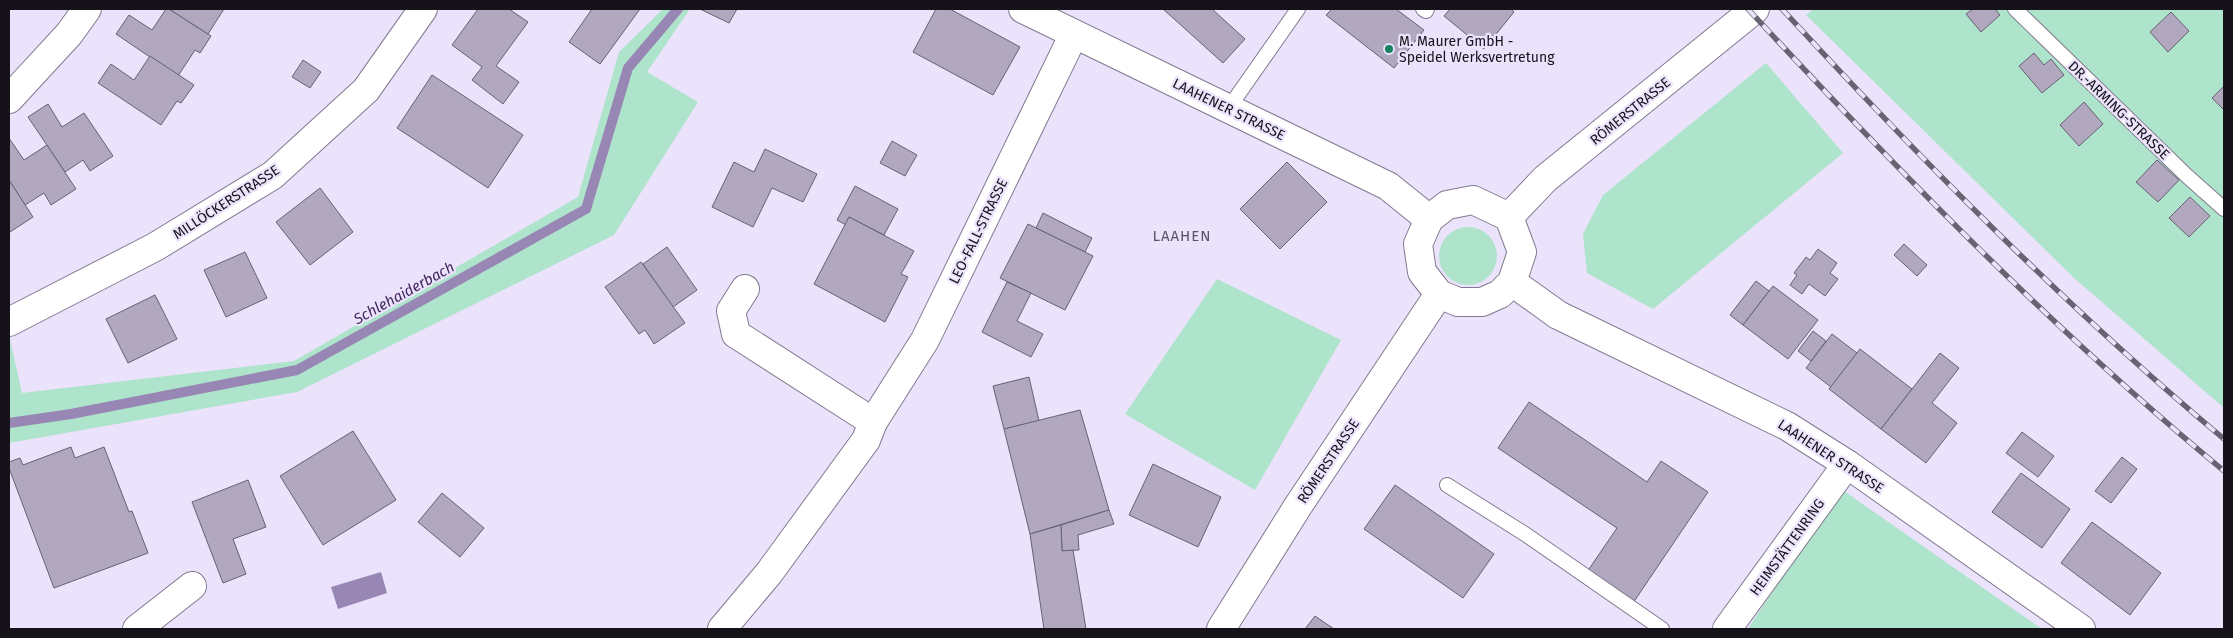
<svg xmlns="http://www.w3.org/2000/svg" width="2233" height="638" font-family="'Fira Sans',sans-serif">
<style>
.green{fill:#aee4cb}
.water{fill:#9886b4}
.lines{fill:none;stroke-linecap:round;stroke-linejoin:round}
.stream{stroke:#9886b4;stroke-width:10}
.building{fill:#b1a8bf;stroke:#686074}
.lane-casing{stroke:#827a90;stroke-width:16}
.street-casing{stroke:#827a90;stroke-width:30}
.secondary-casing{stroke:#827a90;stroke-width:30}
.lane{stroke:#fff;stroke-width:14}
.street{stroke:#fff;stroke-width:28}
.secondary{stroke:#fff;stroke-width:28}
.rail-casing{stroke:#686372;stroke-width:5.5}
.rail{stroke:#ebe2fb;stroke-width:4;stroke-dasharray:11;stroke-linecap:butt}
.poi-dot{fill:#15815e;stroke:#ebe2fb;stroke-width:2}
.labels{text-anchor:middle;stroke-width:4.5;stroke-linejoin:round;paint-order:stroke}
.poi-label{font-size:14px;fill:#15121a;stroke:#ebe2fb;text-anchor:start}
.street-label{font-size:14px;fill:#15121a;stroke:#ebe2fb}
.neighbourhood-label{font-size:15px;letter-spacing:1px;fill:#5a5266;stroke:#ebe2fb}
.water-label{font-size:15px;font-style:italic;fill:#412660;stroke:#ebe2fb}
</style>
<rect width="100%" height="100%" fill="#ebe2fb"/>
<g class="green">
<polygon points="663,9 690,9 647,72 698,102 614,235 297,392 9,443 9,335 22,393 294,361 578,197 619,52"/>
<polygon points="1814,9 2224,9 2224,408 2073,277 1806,15"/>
<polygon points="1766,63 1843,153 1653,309 1587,273 1583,234 1603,195"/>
<circle cx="1468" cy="256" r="29"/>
<polygon points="1217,279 1341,340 1255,490 1125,414"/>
<polygon points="1841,489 2042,629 1753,629 1749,627"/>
</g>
<polygon class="water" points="381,572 387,593 338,609 331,587"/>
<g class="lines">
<polyline class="stream" points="9,423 71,414 297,370 586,209 628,68 678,9"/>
</g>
<g class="building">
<polygon points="166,9 169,9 211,36 200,53 195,50 178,76 116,34 129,15 152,30"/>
<polygon points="169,9 224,9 208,34"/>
<polygon points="478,9 509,9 528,22 496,66 519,82 503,104 472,80 482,67 452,45"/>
<polygon points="592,9 640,9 600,64 569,42"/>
<polygon points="700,9 737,9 729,23"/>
<polygon points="936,9 950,9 1020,47 993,95 913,52"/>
<polygon points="1163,9 1212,9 1245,39 1223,63"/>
<polygon points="1332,9 1396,9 1424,30 1394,68 1326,15"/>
<polygon points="1450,9 1511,9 1514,12 1484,49 1444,16"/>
<polygon points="1973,9 1995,9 2000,15 1981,32 1966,14"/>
<polygon points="2171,12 2189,31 2168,52 2150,32"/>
<polygon points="2034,53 2044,65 2051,59 2064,75 2042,93 2019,66"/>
<polygon points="150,56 194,85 181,103 177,101 161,125 98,83 111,64 134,80"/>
<polygon points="303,60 321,72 310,88 292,77"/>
<polygon points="432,75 523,135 488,188 397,128"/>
<polygon points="2224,86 2224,110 2212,98"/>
<polygon points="2084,102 2103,124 2079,146 2060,125"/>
<polygon points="48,104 62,127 84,113 113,156 90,171 83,160 65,172 28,117"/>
<polygon points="9,138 24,160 47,145 76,189 51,205 44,193 25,205 9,180"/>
<polygon points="892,141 917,155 905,176 880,163"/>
<polygon points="765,149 817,174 803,202 772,188 753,227 712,207 734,162 754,172"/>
<polygon points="2157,160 2179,180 2158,202 2136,182"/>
<polygon points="1287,162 1327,202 1280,249 1240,209"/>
<polygon points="9,180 33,217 10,232 9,229"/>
<polygon points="855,186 898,209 884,235 849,217 846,225 837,220"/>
<polygon points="320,188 353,232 310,265 276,222"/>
<polygon points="2190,197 2210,216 2189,237 2169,218"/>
<polygon points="1043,213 1092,238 1085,252 1036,228"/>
<polygon points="849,217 914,251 901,274 908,277 885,322 814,284"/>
<polygon points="1028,224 1093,256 1065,310 1000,278"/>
<polygon points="1904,244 1927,265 1917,276 1894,255"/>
<polygon points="667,247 697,290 673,307 643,264"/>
<polygon points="1818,249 1837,263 1830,273 1838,279 1825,296 1809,284 1802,294 1790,285 1797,275 1794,273 1806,257 1810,260"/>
<polygon points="245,252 267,298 226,317 204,270"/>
<polygon points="641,262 685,323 654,344 645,330 639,334 605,287"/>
<polygon points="1756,281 1769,291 1743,325 1730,315"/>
<polygon points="1007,282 1031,293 1017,321 1043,334 1031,357 982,332"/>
<polygon points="1773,286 1818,320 1788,359 1743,325"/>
<polygon points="155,295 177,339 128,363 106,319"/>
<polygon points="1813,331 1826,341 1811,361 1798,351"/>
<polygon points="1832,334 1857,353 1831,387 1806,368"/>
<polygon points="1860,349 1912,389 1881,429 1829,389"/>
<polygon points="1940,353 1959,368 1932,403 1957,423 1926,463 1881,429"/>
<polygon points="1029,377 1039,421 1004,429 993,386"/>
<polygon points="1529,402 1647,482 1661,461 1708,492 1633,603 1587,572 1617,528 1498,448"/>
<polygon points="1080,410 1109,510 1030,534 1004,429"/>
<polygon points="353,431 396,500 323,545 280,476"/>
<polygon points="2022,432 2054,456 2038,477 2006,453"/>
<polygon points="71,447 75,458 104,447 129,512 132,511 148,553 54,588 9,468 9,462 20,458 23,465"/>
<polygon points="2122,457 2137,469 2111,503 2095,491"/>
<polygon points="1153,464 1221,497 1198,547 1129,515"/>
<polygon points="2021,473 2070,509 2042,548 1992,512"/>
<polygon points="248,480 266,527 233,539 246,574 223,583 192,502"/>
<polygon points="1395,485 1494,554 1463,598 1364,529"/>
<polygon points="442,493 484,528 460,557 418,522"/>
<polygon points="1109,510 1114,524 1078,535 1079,550 1062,551 1061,525"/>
<polygon points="2092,522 2161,573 2130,615 2061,563"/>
<polygon points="1061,525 1062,551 1073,550 1086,629 1044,629 1030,534"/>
<polygon points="1315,616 1334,629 1305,629"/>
</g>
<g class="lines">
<defs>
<g id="lane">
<polyline points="1423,9 1426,11 1427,9"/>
<polyline points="2015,9 2187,176 2224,209"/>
<polyline points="1228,109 1298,9"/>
<polyline points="1447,485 1525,534 1662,629"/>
</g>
<g id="street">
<polyline points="9,99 69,34 87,9"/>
<polyline points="745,289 731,311 736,334 873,422"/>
<polyline points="9,322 155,247 273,175 366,90 423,9"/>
<polyline points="137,629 192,586"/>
<polyline points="722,629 769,573 866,440 873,422 925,340 1074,34"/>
<polyline points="1727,629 1847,464"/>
</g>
<g id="secondary">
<polyline points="1023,9 1388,186 1429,219"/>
<polygon points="1473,200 1509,217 1522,252 1512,282 1500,294 1482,302 1458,302 1439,294 1422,272 1418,244 1429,219 1447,205"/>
<polyline points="1509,217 1545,179 1755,9"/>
<polyline points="1512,282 1558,315 1787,426 1847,464 2081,629"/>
<polyline points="1221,629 1298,506 1439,294"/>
</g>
</defs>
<use href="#lane" class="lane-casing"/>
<use href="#street" class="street-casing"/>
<use href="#secondary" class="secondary-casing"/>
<use href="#lane" class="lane"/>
<use href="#street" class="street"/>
<use href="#secondary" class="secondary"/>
<defs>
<g id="rail">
<path d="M1748 9C1898 171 2053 330 2224 471"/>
<path d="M1782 9C1921 160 2066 307 2224 439"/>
</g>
</defs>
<use href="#rail" class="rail-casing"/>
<use href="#rail" class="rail"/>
</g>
<circle class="poi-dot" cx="1389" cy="49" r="5"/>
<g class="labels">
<g class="poi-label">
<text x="1399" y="46">M. Maurer GmbH -<tspan x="1399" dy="16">Speidel Werksvertretung</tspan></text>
</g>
<g class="street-label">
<text transform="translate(1229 109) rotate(26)" y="5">LAAHENER STRASSE</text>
<text transform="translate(2119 110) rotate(44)" y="5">DR.-ARMING-STRASSE</text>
<text transform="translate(1630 111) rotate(-39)" y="5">RÖMERSTRASSE</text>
<text transform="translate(226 202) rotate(-33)" y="5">MILLÖCKERSTRASSE</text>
<text transform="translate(978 231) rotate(-64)" y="5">LEO-FALL-STRASSE</text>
<text transform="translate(1831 456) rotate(33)" y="5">LAAHENER STRASSE</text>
<text transform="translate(1328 461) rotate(-56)" y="5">RÖMERSTRASSE</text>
<text transform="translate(1787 547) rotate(-54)" y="5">HEIMSTÄTTENRING</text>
</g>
<g class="neighbourhood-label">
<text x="1182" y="241">LAAHEN</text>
</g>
<g class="water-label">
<text transform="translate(404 293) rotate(-29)" y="5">Schlehaiderbach</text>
</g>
</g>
<rect width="2233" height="638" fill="none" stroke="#15121a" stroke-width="20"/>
</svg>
